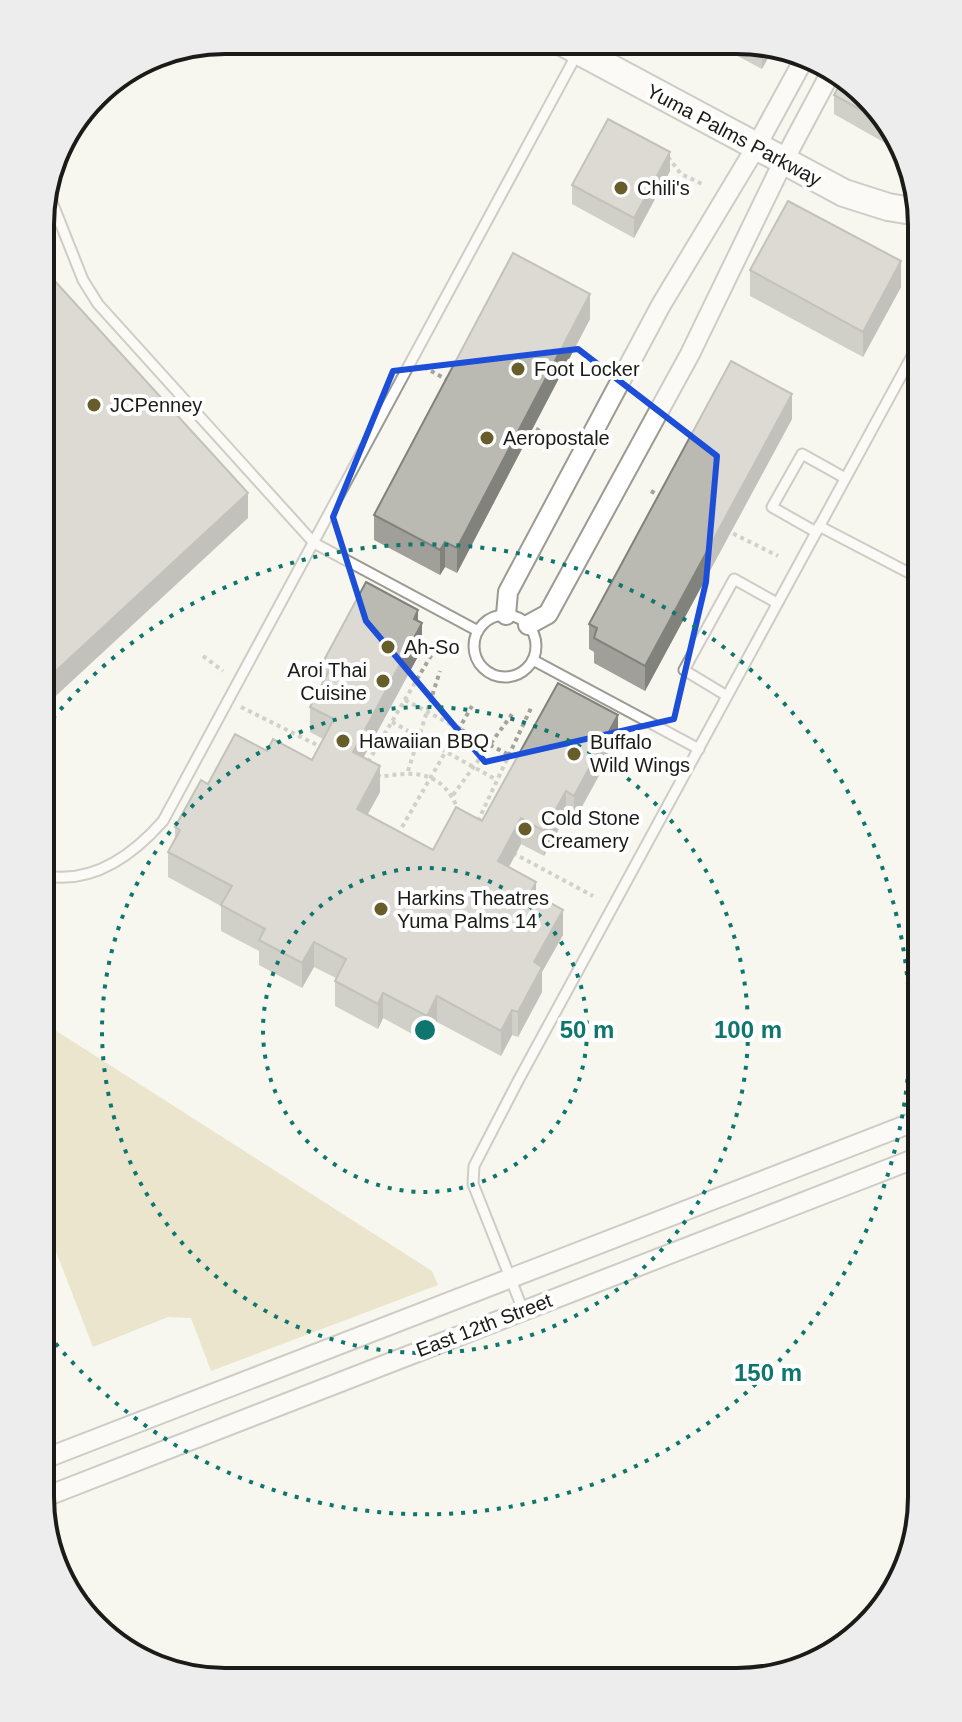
<svg xmlns="http://www.w3.org/2000/svg" width="962" height="1722" font-family="Arial,sans-serif">
<style>
.green{fill:#d9d0a3}
.lines{fill:none;stroke-linecap:round;stroke-linejoin:round}
.lane-casing{stroke:#9b9a93;stroke-width:13}
.street-casing{stroke:#9b9a93;stroke-width:22}
.secondary-casing{stroke:#9b9a93;stroke-width:30}
.path{stroke:#a4a39e;stroke-width:4;stroke-dasharray:4 4;stroke-linecap:butt}
.lane{stroke:#fff;stroke-width:9}
.street{stroke:#fff;stroke-width:18}
.secondary{stroke:#fff;stroke-width:26}
.wall{fill:#a09f99}
.shaded-wall{fill:#82827d}
.building{fill:#bab9b2;stroke:#82827d;stroke-width:2}
.marked{fill:none;stroke:#1d4ed8;stroke-width:6;stroke-linejoin:round}
.ring{fill:none;stroke:#0f766e;stroke-width:4;stroke-dasharray:4 8}
.poi-dot{fill:#675d2a;stroke:#fff;stroke-width:3}
.labels{text-anchor:middle;stroke-width:8;stroke-linejoin:round;paint-order:stroke}
.street-label{font-size:20px;fill:#1b1b18;stroke:#fff}
.poi-label{font-size:20px;fill:#1b1b18;stroke:#fff;text-anchor:start}
.rim{fill:none;stroke:#1b1b18;stroke-width:4}
.centre{fill:#0f766e;stroke:#fff;stroke-width:4}
.ring-label{font-size:24px;text-anchor:middle;font-weight:bold;fill:#0f766e;stroke:#fff;stroke-width:8;stroke-linejoin:round;paint-order:stroke}
</style>
<rect width="100%" height="100%" fill="#f7f6ef"/>
<polygon class="green" points="47,1025 432,1271 438,1285 211,1371 191,1318 168,1317 93,1347 48,1231"/>
<g class="lines">
<defs>
<g id="lane">
<polyline points="46,187 83,280 98,304 314,543 478,631"/>
<polyline points="819,526 915,576"/>
<polyline points="816,532 772,507 802,454 845,478"/>
<circle cx="505" cy="646" r="31"/>
<polyline points="533,660 699,749"/>
<polyline points="727,696 684,670 734,579 777,603"/>
<path d="M46 876C94 884 133 855 163 821L578 52"/>
<polyline points="523,1310 473,1184 474,1166 518,1081 913,354"/>
</g>
<g id="street">
<polyline points="506,615 508,592 661,305 756,147 804,59"/>
<polyline points="528,625 548,614 690,354 783,162 831,72"/>
<polyline points="49,1457 919,1120"/>
<polyline points="50,1495 919,1157"/>
</g>
<polyline id="secondary" points="562,42 844,193 888,207 912,211"/>
</defs>
<use href="#lane" class="lane-casing"/>
<use href="#street" class="street-casing"/>
<use href="#secondary" class="secondary-casing"/>
<g class="path">
<polyline points="668,157 681,174 702,184"/>
<polyline points="424,367 451,382"/>
<polyline points="529,425 551,437"/>
<polyline points="651,491 661,497"/>
<polyline points="726,530 778,556"/>
<polyline points="203,656 223,671"/>
<polyline points="405,700 509,755"/>
<polyline points="241,707 323,748"/>
<polyline points="392,722 497,780"/>
<polyline points="368,762 432,654"/>
<polyline points="408,771 440,671"/>
<path d="M377 775 381 777C416 770 444 772 458 810"/>
<polyline points="453,795 513,713"/>
<polyline points="478,821 531,708"/>
<polyline points="402,827 472,706"/>
<polyline points="513,853 593,896"/>
</g>
<use href="#lane" class="lane"/>
<use href="#street" class="street"/>
<use href="#secondary" class="secondary"/>
</g>
<g class="wall">
<polygon points="713,43 773,43 775,45 762,69"/>
<polygon points="859,86 890,133 885,143 834,114 834,95"/>
<polygon points="670,171 634,238 572,204 572,185"/>
<polygon points="750,270 901,287 863,357 750,296"/>
<polygon points="590,319 457,573 445,567 440,575 374,540 374,515"/>
<polygon points="792,419 645,691 594,663 594,652 589,649 589,624"/>
<polygon points="418,622 422,649 363,757 380,792 367,815 433,850 618,741 574,821 566,816 544,856 521,844 509,867 536,895 563,935 542,972 542,992 518,1037 512,1035 501,1056 437,1022 427,1042 383,1018 378,1029 335,1006 335,981 336,978 314,967 302,988 259,965 259,951 221,931 221,906 168,877 168,852 175,838 175,827 208,784 267,751 312,760 323,739 310,732 310,707 323,684 323,662"/>
</g>
<g class="shaded-wall">
<polygon points="762,43 775,45 762,69"/>
<polygon points="885,125 890,133 885,143"/>
<polygon points="670,152 670,171 634,238 634,218"/>
<polygon points="901,261 901,287 863,357 863,332"/>
<polygon points="590,294 590,319 457,573 457,548"/>
<polygon points="792,394 792,419 645,691 645,666"/>
<polygon points="248,493 248,518 45,706 45,681"/>
<polygon points="445,542 445,567 440,575 440,550"/>
<polygon points="418,610 418,630 422,623 422,649 353,777 353,752"/>
<polygon points="618,715 618,741 574,821 574,796"/>
<polygon points="380,766 380,792 357,834 357,809"/>
<polygon points="566,791 566,816 544,856 544,831"/>
<polygon points="521,818 521,844 498,887 498,861"/>
<polygon points="536,882 536,907 531,892"/>
<polygon points="563,910 563,935 542,972 542,992 518,1037 518,1012 534,962"/>
<polygon points="314,942 314,967 302,988 302,963"/>
<polygon points="383,993 383,1018 378,1029 378,1004"/>
<polygon points="437,996 437,1022 427,1042 427,1016"/>
<polygon points="512,1010 512,1035 501,1056 501,1031"/>
</g>
<g class="building">
<polygon points="843,78 859,86 883,122 834,95"/>
<polygon points="608,119 670,152 634,218 572,185"/>
<polygon points="788,201 901,261 863,332 750,270"/>
<polygon points="513,253 590,294 457,548 445,542 440,550 374,515"/>
<polygon points="42,267 248,493 45,681"/>
<polygon points="731,361 792,394 645,666 594,638 597,628 589,624"/>
<polygon points="366,582 418,610 414,619 422,623 353,752 380,766 357,809 433,850 456,807 482,821 558,683 618,715 574,796 566,791 544,831 521,818 498,861 536,882 531,892 563,910 534,962 542,967 518,1012 512,1010 501,1031 437,996 427,1016 383,993 378,1004 335,981 346,959 314,942 302,963 259,940 265,929 221,905 232,886 168,852 180,830 175,827 201,780 208,784 235,734 267,751 273,739 312,760 334,719 310,707 331,667 323,662"/>
</g>
<path d="M0 0H962V1722H0ZM578 349 717 456 706 582 674 719 485 762 366 621 333 517 393 371Z" fill="#f7f6ef" fill-opacity=".55" fill-rule="evenodd"/>
<path class="marked" d="M578 349 717 456 706 582 674 719 485 762 366 621 333 517 393 371Z"/>
<g class="ring">
<circle cx="425" cy="1030" r="162"/>
<circle cx="425" cy="1030" r="323"/>
<path d="M45 728A485 485 0 1 1 51 1338"/>
</g>
<g class="poi-dot">
<circle cx="621" cy="188" r="8"/>
<circle cx="518" cy="369" r="8"/>
<circle cx="94" cy="405" r="8"/>
<circle cx="487" cy="438" r="8"/>
<circle cx="388" cy="647" r="8"/>
<circle cx="383" cy="681" r="8"/>
<circle cx="343" cy="741" r="8"/>
<circle cx="574" cy="754" r="8"/>
<circle cx="525" cy="829" r="8"/>
<circle cx="381" cy="909" r="8"/>
</g>
<g class="labels">
<g class="street-label">
<text transform="translate(734 135) rotate(28)" y="7">Yuma Palms Parkway</text>
<text transform="translate(484 1325) rotate(-21)" y="7">East 12th Street</text>
</g>
<g class="poi-label">
<text x="637" y="195">Chili's</text>
<text x="534" y="376">Foot Locker</text>
<text x="110" y="412">JCPenney</text>
<text x="503" y="445">Aeropostale</text>
<text x="404" y="654">Ah-So</text>
<text x="367" y="677" text-anchor="end">Aroi Thai<tspan x="367" dy="23">Cuisine</tspan></text>
<text x="359" y="748">Hawaiian BBQ</text>
<text x="590" y="749">Buffalo<tspan x="590" dy="23">Wild Wings</tspan></text>
<text x="541" y="825">Cold Stone<tspan x="541" dy="23">Creamery</tspan></text>
<text x="397" y="905">Harkins Theatres<tspan x="397" dy="23">Yuma Palms 14</tspan></text>
</g>
</g>
<path d="M0 0H962V1722H0ZM225 54H737A171 171 0 0 1 908 225V1497A171 171 0 0 1 737 1668H225A171 171 0 0 1 54 1497V225A171 171 0 0 1 225 54Z" fill="#ededed" fill-rule="evenodd"/>
<path class="rim" d="M225 54H737A171 171 0 0 1 908 225V1497A171 171 0 0 1 737 1668H225A171 171 0 0 1 54 1497V225A171 171 0 0 1 225 54Z"/>
<circle cx="425" cy="1030" r="12" class="centre"/>
<g class="ring-label">
<text x="587" y="1038">50 m</text>
<text x="748" y="1038">100 m</text>
<text x="768" y="1381">150 m</text>
</g>
</svg>
